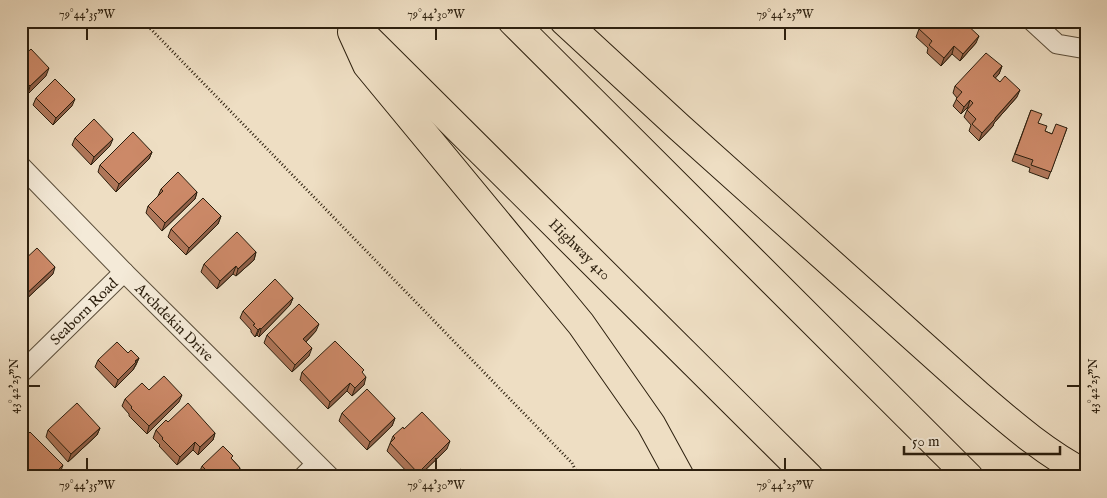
<svg xmlns="http://www.w3.org/2000/svg" width="1107" height="498" font-family="'IM FELL English',serif">
<style>
.lines{fill:none;stroke-linecap:round;stroke-linejoin:round}
.minor-casing{stroke:#5c4f3b;stroke-width:21}
.motorway-casing{stroke:#2c1f0e;stroke-width:30}
.path{stroke:#2c1f0e;stroke-width:3;stroke-dasharray:1 2.5;stroke-linecap:butt}
.minor{stroke:#f4ead8;stroke-width:19}
.motorway{stroke:#eedec3;stroke-width:28}
.wall{fill:#af7659;stroke:#2c1f0e}
.shaded-wall{fill:#8f6049;stroke:#2c1f0e}
.building{fill:#cc8968;stroke:#2c1f0e}
.ticks{fill:none;stroke:#2c1f0e;stroke-width:2}
.labels{text-anchor:middle;stroke-width:4;stroke-linejoin:round;paint-order:stroke}
.street-label{font-size:15px;fill:#2c1f0e;stroke:#f4ead8}
.neatline{fill:none;stroke:#2c1f0e;stroke-width:2}
.ticks-label{font-size:12px;text-anchor:middle;fill:#2c1f0e}
</style>
<rect width="100%" height="100%" fill="#eedec3"/>
<filter id="stains"><feTurbulence type="fractalNoise" baseFrequency=".004" numOctaves="4"/><feColorMatrix values="0 0 0 0 .2 0 0 0 0 .09 0 0 0 0 .02 0 0 0 .5 -.17"/></filter>
<radialGradient id="worn" r=".72"><stop offset=".6" stop-color="#630" stop-opacity="0"/><stop offset="1" stop-color="#630" stop-opacity=".3"/></radialGradient>
<g class="lines">
<defs>
<g id="minor">
<polyline points="1032,21 1057,44 1086,49"/>
<path id="s1" d="M21 166 124 272 330 477"/>
<path id="s2" d="M21 373 124 272"/>
<polyline points="303,477 316,464"/>
</g>
<g id="motorway">
<path id="s3" d="M350 21 809 477"/>
<polyline points="512,21 969,477"/>
<path d="M564 21 679 127 976 393C1011 423 1045 453 1086 474"/>
<polyline points="352,32 367,65 581,324 651,424 680,477"/>
</g>
</defs>
<use href="#minor" class="minor-casing"/>
<use href="#motorway" class="motorway-casing"/>
<polyline class="path" points="143,21 572,463 579,477"/>
<use href="#minor" class="minor"/>
<use href="#motorway" class="motorway"/>
</g>
<g class="wall">
<polygon points="885,21 894,21 890,26"/>
<polygon points="923,21 963,21 976,43 960,61 952,54 941,66 927,53 928,48 916,37 919,29 925,23"/>
<polygon points="21,58 46,76 28,94 21,87"/>
<polygon points="1002,66 999,74 995,78 1017,97 994,123 993,126 979,141 969,131 971,125 964,117 967,110 968,108 968,107 961,114 953,106 957,98 953,93 955,86"/>
<polygon points="36,98 72,106 53,125 33,105"/>
<polygon points="1031,110 1038,123 1045,131 1052,134 1067,128 1048,179 1029,172 1030,168 1012,161"/>
<polygon points="75,138 110,146 91,165 72,145"/>
<polygon points="152,152 149,159 116,192 98,172 100,165"/>
<polygon points="161,189 197,192 195,199 162,231 146,213 148,206 158,196"/>
<polygon points="221,216 218,224 186,255 168,237 171,229"/>
<polygon points="256,252 254,260 236,276 233,274 217,289 201,272 204,264"/>
<polygon points="21,263 53,274 21,304"/>
<polygon points="293,298 290,305 259,337 257,335 255,337 251,332 251,330 240,318 243,311"/>
<polygon points="316,331 306,342 309,356 292,372 264,343 267,335"/>
<polygon points="128,353 139,358 136,365 133,370 115,388 95,367 98,360"/>
<polygon points="302,372 362,373 364,385 352,396 347,391 328,409 300,380"/>
<polygon points="149,390 179,402 147,434 129,416 129,414 122,406 125,399"/>
<polygon points="342,413 395,418 392,426 367,450 339,421"/>
<polygon points="168,422 215,433 213,440 198,455 193,450 177,465 159,446 160,445 153,438 156,430"/>
<polygon points="100,428 97,435 68,462 46,437 48,430"/>
<polygon points="393,436 447,449 418,477 412,477 387,451"/>
<polygon points="232,459 240,468 237,475 236,477 203,477 199,473 202,466"/>
</g>
<g class="shaded-wall">
<polygon points="979,36 976,43 960,61 963,54"/>
<polygon points="954,46 952,54 941,66 944,58"/>
<polygon points="1002,66 999,74 990,84 993,76"/>
<polygon points="49,68 46,76 28,94 30,86"/>
<polygon points="1020,90 1017,97 994,123 993,126 979,141 982,133"/>
<polygon points="75,99 72,106 53,125 56,118"/>
<polygon points="970,100 968,107 961,114 964,107"/>
<polygon points="113,139 110,146 91,165 94,157"/>
<polygon points="152,152 149,159 116,192 119,184"/>
<polygon points="197,192 195,199 162,231 165,223"/>
<polygon points="221,216 218,224 186,255 189,248"/>
<polygon points="256,252 254,260 236,276 238,269"/>
<polygon points="236,266 233,274 217,289 220,281"/>
<polygon points="55,267 53,274 21,304 23,297"/>
<polygon points="293,298 290,305 259,337 261,329"/>
<polygon points="319,324 316,331 301,347 303,339"/>
<polygon points="260,328 257,335 255,337 258,330"/>
<polygon points="312,348 309,356 292,372 295,365"/>
<polygon points="139,358 133,370 115,388 118,380"/>
<polygon points="366,377 364,385 352,396 355,388"/>
<polygon points="350,383 347,391 328,409 330,402"/>
<polygon points="182,395 179,402 147,434 149,426"/>
<polygon points="395,418 392,426 367,450 370,442"/>
<polygon points="100,428 97,435 68,462 71,454"/>
<polygon points="215,433 213,440 198,455 200,447"/>
<polygon points="450,441 447,449 418,477 416,477 418,473"/>
<polygon points="195,442 193,450 177,465 180,457"/>
<polygon points="63,465 60,473 56,477 51,477"/>
<polygon points="240,468 237,475 236,477 231,477"/>
</g>
<g class="building">
<polygon points="927,21 963,21 979,36 963,54 954,46 944,58 929,45 932,41 919,29"/>
<polygon points="31,49 49,68 30,86 21,77 21,58"/>
<polygon points="986,53 1002,66 993,76 1000,82 1005,76 1020,90 995,118 995,119 982,133 972,124 976,119 967,110 973,103 970,100 964,107 956,99 962,92 955,86"/>
<polygon points="55,79 75,99 56,118 36,98"/>
<polygon points="1031,110 1042,114 1038,123 1047,126 1045,131 1052,134 1056,124 1067,128 1051,172 1031,165 1033,160 1015,154"/>
<polygon points="94,119 113,139 94,157 75,138"/>
<polygon points="133,132 152,152 119,184 100,165"/>
<polygon points="178,172 197,192 165,223 148,206 163,191 161,189"/>
<polygon points="203,198 221,216 189,248 171,229"/>
<polygon points="237,232 256,252 238,269 236,266 220,281 204,264"/>
<polygon points="37,248 55,267 23,297 21,295 21,263"/>
<polygon points="275,279 293,298 261,329 260,328 258,330 253,325 255,324 243,311"/>
<polygon points="299,304 319,324 303,339 312,348 295,365 267,335"/>
<polygon points="335,341 364,370 362,372 366,377 355,388 350,383 330,402 302,372"/>
<polygon points="117,342 128,353 131,350 139,358 135,361 136,362 118,380 98,360"/>
<polygon points="164,376 182,395 149,426 131,408 132,407 125,399 142,383 149,390"/>
<polygon points="367,389 395,418 370,442 342,413"/>
<polygon points="77,403 100,428 71,454 48,430"/>
<polygon points="188,403 215,433 200,447 195,442 180,457 162,439 163,438 156,430 166,420 168,422"/>
<polygon points="422,412 450,441 418,473 390,443 395,438 393,436 403,427 404,429"/>
<polygon points="30,432 63,465 51,477 21,477 21,441"/>
<polygon points="223,446 233,456 231,458 240,468 231,477 213,477 202,466"/>
<polygon points="461,469 466,477 449,477"/>
</g>
<path class="ticks" d="M87 28V40M436 28V40M785 28V40M28 386H40M1067 386H1080M87 458V470M436 458V470M785 458V470"/>
<g class="labels">
<g class="street-label">
<text dy="5" stroke="none"><textPath href="#s3" startOffset="324">Highway 410</textPath></text>
<text dy="5" stroke="none"><textPath href="#s2" startOffset="88">Seaborn Road</textPath></text>
<text dy="5" stroke="none"><textPath href="#s1" startOffset="219">Archdekin Drive</textPath></text>
</g>
</g>
<rect width="1107" height="498" fill="none" stroke="#eedec3" stroke-width="55"/>
<path d="M904 446v8h156v-8" fill="none" stroke="#2c1f0e" stroke-width="2.5"/>
<text x="912" y="446" font-size="15" fill="#2c1f0e" stroke="#f4ead8" stroke-width="4" paint-order="stroke">50 m</text>
<rect x="28" y="28" width="1052" height="442" class="neatline"/>
<g class="ticks-label">
<text x="87" y="18">79°44'35"W</text>
<text x="436" y="18">79°44'30"W</text>
<text x="785" y="18">79°44'25"W</text>
<text transform="translate(14 386) rotate(-90)" y="4">43°42'25"N</text>
<text transform="translate(1093 386) rotate(-90)" y="4">43°42'25"N</text>
<text x="87" y="489">79°44'35"W</text>
<text x="436" y="489">79°44'30"W</text>
<text x="785" y="489">79°44'25"W</text>
</g>
<rect width="100%" height="100%" filter="url(#stains)"/>
<rect width="100%" height="100%" fill="url(#worn)"/>
</svg>
